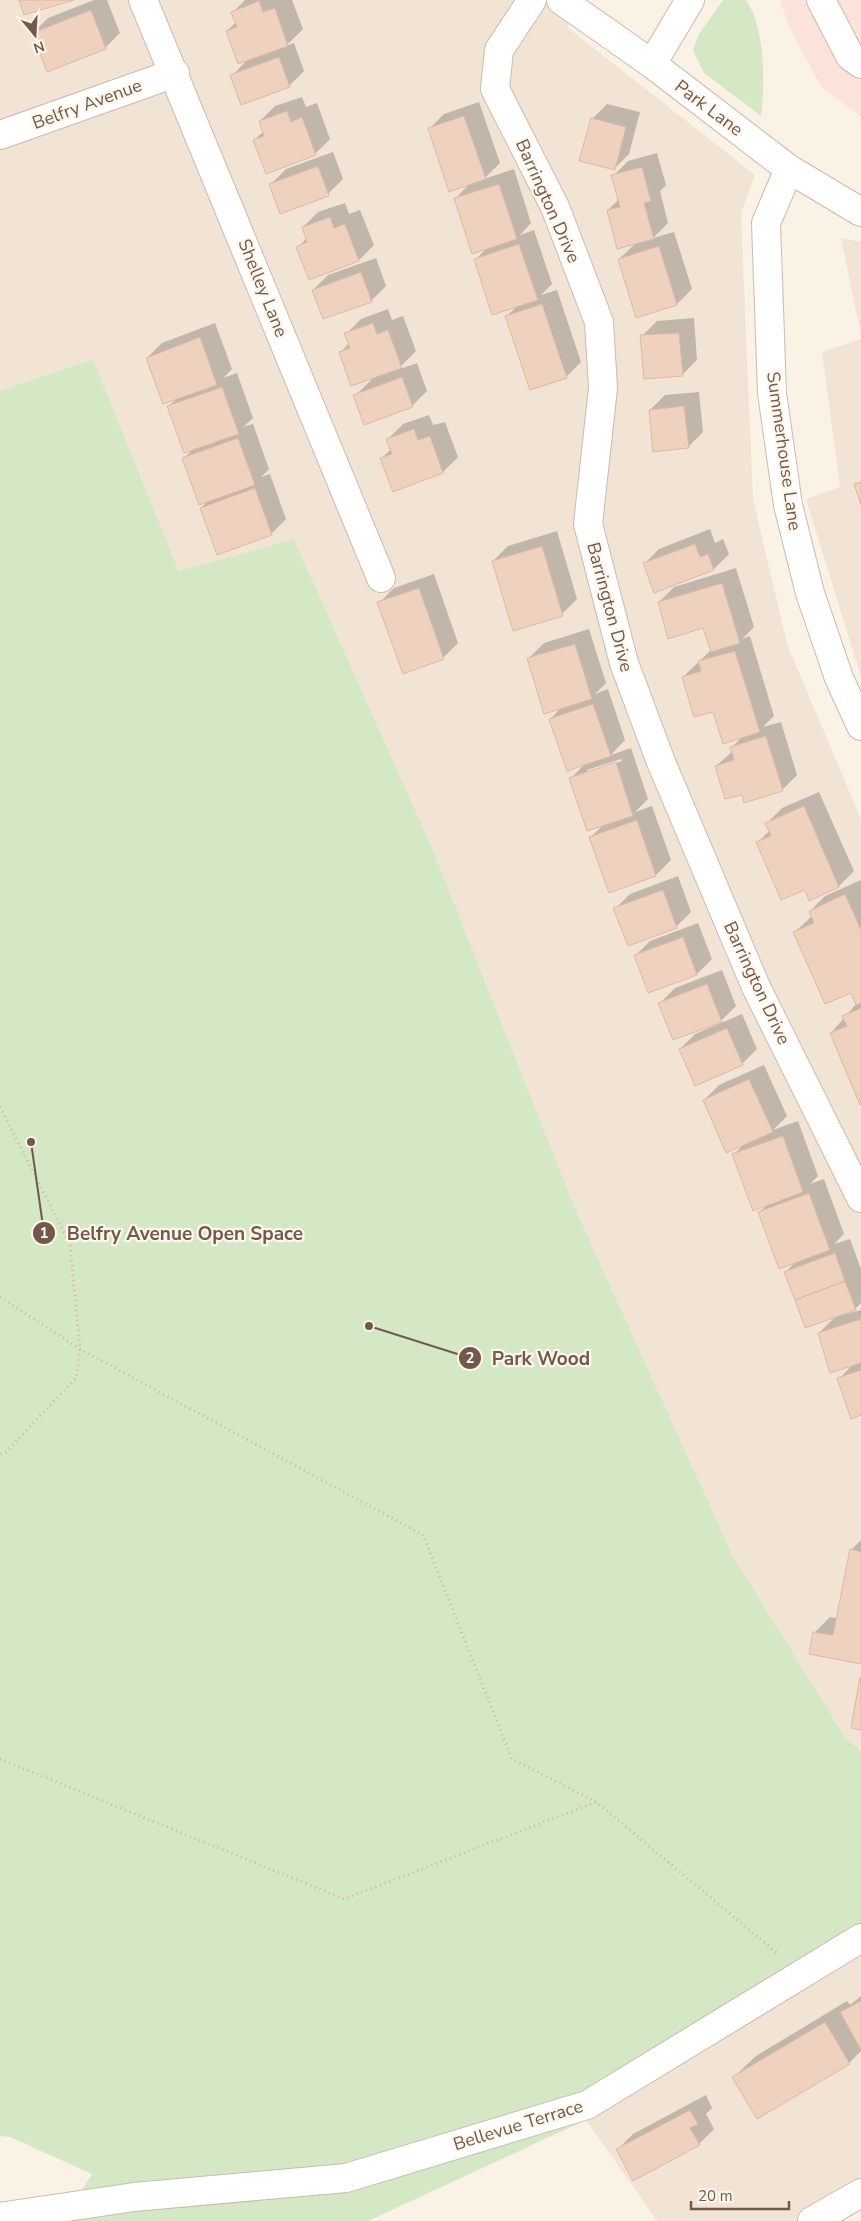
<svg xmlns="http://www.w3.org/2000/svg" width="861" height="2221" font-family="'Nunito Sans',sans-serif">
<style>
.residential{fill:#f2e4d5}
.commercial{fill:#fbe3da}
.green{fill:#d4e8c5}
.shadow{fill:#0003;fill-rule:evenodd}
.building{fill:#efd1bf;stroke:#e1b7a0}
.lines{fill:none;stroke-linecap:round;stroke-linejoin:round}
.minor-casing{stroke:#ccbaad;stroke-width:30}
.path{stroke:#d4b4a2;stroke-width:3;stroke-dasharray:1 4;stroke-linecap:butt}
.minor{stroke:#fff;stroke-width:28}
.labels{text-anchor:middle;stroke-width:4.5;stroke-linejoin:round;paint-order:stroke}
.street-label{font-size:18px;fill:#73594c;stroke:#fef7ec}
.leader{fill:none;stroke:#73594c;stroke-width:2}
.callout-dot{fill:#73594c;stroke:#fef7ec;stroke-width:2}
.mark-label{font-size:15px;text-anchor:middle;font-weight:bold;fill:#fff}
.callout-label{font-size:19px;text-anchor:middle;font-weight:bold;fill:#73594c;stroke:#fef7ec;stroke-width:4.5;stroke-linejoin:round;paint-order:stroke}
</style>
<rect width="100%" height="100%" fill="#fbf2e6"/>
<g class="residential">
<polygon points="0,0 580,0 567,27 755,175 741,213 753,499 787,644 861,819 861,1751 845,1737 733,1556 574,1206 433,850 294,539 179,571 93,359 0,391"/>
<polygon points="841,238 861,242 861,336"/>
<polygon points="861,339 861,677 806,499 840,487 822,352"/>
<polygon points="861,1948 861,2197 822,2221 657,2221 586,2120"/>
</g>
<polygon class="commercial" points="780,0 861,0 861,117 821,87 788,25"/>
<g class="green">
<path d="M723 0H746C765 27 765 83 761 116L704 73 693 50 699 34Z"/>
<polygon points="93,359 179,571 294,539 433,850 574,1206 733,1556 845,1737 861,1751 861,1948 586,2120 368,2221 62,2221 92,2174 10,2137 0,2136 0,391"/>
</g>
<g class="shadow">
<polygon points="94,0 107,0 120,33 105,48 33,33 48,18"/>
<polygon points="245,0 292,0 303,29 286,46 294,43 304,71 289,86 232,76 248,59 227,31 236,22 233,12"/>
<polygon points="302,97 306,107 317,103 330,139 315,154 254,140 264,131 260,121 275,106"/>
<polygon points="479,102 500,163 484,179 514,169 531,223 520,235 534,230 552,284 541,295 557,290 581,362 566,377 506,317 518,305 476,259 487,248 455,199 470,183 429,129 444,114"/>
<polygon points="607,104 640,112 629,154 614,169 592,119"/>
<polygon points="333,152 343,179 328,194 271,184 286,169"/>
<polygon points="657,153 666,185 660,191 668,223 653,238 674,232 692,289 677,304 619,259 636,243 608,210 619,199 613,176 628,161"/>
<polygon points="345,203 349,214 360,210 374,245 359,260 298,247 307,238 303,227 318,212"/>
<polygon points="376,258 386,286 371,301 313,290 328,275"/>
<polygon points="388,309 392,320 403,316 416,351 397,370 417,363 427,391 412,406 355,396 374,377 340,353 349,343 346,334 361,319"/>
<polygon points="694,318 697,360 682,375 642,336 657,321"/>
<polygon points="215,323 232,369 223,378 237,373 253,418 243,427 253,424 269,469 261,477 270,474 286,519 271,534 201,508 209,500 184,458 194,448 168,407 177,398 147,358 162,343"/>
<polygon points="699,392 703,432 688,447 650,410 665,395"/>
<polygon points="429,415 433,425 445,422 458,457 443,472 382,458 391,449 388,439 403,424"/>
<polygon points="710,529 715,543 723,539 729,554 714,569 644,564 659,549"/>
<polygon points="557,531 577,599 562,614 493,561 508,546"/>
<polygon points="736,568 754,627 742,639 750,636 774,716 763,727 781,722 797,775 782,790 743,793 716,766 733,751 732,747 743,736 683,677 711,650 704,626 659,602 674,587"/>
<polygon points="434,574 458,643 443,658 379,603 394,588"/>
<path d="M589 629 606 683 595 694 608 689 625 740 611 755 631 748 648 799 635 812 652 806 671 860 656 875 610 892 591 837 604 824 571 778 585 764 550 719 562 707 529 658 544 643ZM621 759 622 761 587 773V770Z"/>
<polygon points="819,792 854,871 839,886 805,888 758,842 770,830 767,823 782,808"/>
<polygon points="678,876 691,912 676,927 615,909 630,894"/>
<polygon points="861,880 861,1103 831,1033 857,1003 851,991 795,932 812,916 810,911 825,896"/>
<polygon points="698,923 712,959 697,974 649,992 635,956 650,941"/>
<polygon points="722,970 736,1006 718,1024 660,1003 675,988"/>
<polygon points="742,1014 757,1049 742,1064 680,1049 695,1034"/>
<polygon points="764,1065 787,1116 773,1130 798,1121 818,1176 810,1184 824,1179 844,1234 834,1244 850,1239 861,1269 861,1303 855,1309 842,1313 843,1315 861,1310 861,1414 839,1379 853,1364 819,1333 837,1315 786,1272 796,1261 760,1212 767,1205 733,1155 743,1145 704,1100 719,1085"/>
<polygon points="861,1540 861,1663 815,1632 830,1617 837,1618 851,1550"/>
<polygon points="861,1996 861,2051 849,2063 734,2077 756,2056 847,2001 850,2005"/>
<polygon points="706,2095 712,2108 706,2114 714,2129 699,2144 618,2149 633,2134"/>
</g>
<g class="building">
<polygon points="19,0 74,0 24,15"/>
<polygon points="259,1 263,12 275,8 288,46 238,64 226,31 237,27 231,12"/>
<polygon points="91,10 106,49 47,72 32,33"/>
<polygon points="279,57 290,87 241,105 230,75"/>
<polygon points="287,111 291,122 302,117 316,155 266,174 253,140 264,136 259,121"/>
<polygon points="464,116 486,179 449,192 428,128"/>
<polygon points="591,118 626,127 615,170 579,161"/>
<polygon points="318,166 329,196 280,214 269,184"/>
<polygon points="642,167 651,201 644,203 654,239 617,249 607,210 620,207 611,175"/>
<polygon points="499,184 517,239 472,254 454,198"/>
<polygon points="330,217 334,228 345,224 359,261 309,280 296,247 307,242 302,227"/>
<polygon points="519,244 538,300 492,315 474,259"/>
<polygon points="659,246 677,305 636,318 618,259"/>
<polygon points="361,272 372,302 323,319 312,290"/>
<polygon points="542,304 567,378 530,390 505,316"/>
<polygon points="373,323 377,334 388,330 402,368 351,386 339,352 350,348 344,333"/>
<polygon points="679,333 683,376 644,379 640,335"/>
<polygon points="200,337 217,385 163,404 146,358"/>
<polygon points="402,377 413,407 364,425 353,395"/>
<polygon points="222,387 239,434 184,453 167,406"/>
<polygon points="684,406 689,448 653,452 649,410"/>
<polygon points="414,429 418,440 430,436 443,473 393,492 380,458 392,454 386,439"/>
<polygon points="238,438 255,485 199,505 182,458"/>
<polygon points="861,482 861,505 854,484"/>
<polygon points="255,488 272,535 217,555 200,508"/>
<polygon points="695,544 700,557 708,554 714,570 654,593 643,563"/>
<polygon points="542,546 563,616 513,631 492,561"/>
<polygon points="722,583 740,643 711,652 703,628 668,639 658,602"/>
<polygon points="419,588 444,659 403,674 377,602"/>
<polygon points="575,644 592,699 544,714 527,658"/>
<polygon points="735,651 760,732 723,744 713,712 694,717 682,677 701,671 698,661"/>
<polygon points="593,704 611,756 567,771 549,719"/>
<polygon points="766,736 783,791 744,803 742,795 725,799 715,766 734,760 730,747"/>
<polygon points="616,762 633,816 587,831 569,778"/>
<polygon points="804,806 839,887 809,901 805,890 781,900 756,842 771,836 765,823"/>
<polygon points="637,820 656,876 609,893 589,837"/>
<polygon points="663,890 677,928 628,946 613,908"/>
<polygon points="845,894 861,930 861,1003 856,1005 851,993 825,1004 793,932 814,923 809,911"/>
<polygon points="683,937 697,975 648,993 634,955"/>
<polygon points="707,984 722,1022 673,1040 658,1003"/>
<polygon points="861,1008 861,1104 860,1105 830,1033 847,1026 842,1016"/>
<polygon points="727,1028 743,1065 695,1086 679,1049"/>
<polygon points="749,1079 773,1132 726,1153 703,1100"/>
<polygon points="783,1136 803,1192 753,1211 732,1154"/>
<polygon points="809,1193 830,1250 779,1269 758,1212"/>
<polygon points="835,1253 845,1281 795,1300 784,1272"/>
<polygon points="845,1281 856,1310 805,1328 795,1300"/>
<polygon points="861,1319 861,1363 830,1373 818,1333"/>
<polygon points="861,1370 861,1415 851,1419 837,1378"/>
<polygon points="850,1549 861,1552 861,1664 809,1654 813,1632 833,1635"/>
<polygon points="860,1677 861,1678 861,1730 851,1728"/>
<polygon points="861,2001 861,2050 840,2012"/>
<polygon points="825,2022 850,2064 757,2119 732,2077"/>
<polygon points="690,2110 698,2124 690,2128 700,2145 633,2181 616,2149"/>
</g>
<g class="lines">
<defs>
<g id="minor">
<polyline points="143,0 381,578"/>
<polyline points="532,0 499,50 495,89 555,207 599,322 603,388 588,524 624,663 661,762 756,987 861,1198"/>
<polyline points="561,0 652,64 789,169 861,212"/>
<polyline points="821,0 850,56 861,64"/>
<polyline points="652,64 690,0"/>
<polyline points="0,135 175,73"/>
<polyline points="789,169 766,223 772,393 788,505 810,593 839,678 861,726"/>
<polyline points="0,2217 134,2197 346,2178 587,2105 861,1938"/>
<polyline points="812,2221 861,2193"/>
</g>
</defs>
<use href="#minor" class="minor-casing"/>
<g class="path">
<polyline points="0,1107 70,1244 80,1349 76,1378 6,1452 0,1454"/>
<polyline points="0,1297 80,1349 423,1535 512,1759 596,1802"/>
<polyline points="0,1759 344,1899 596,1802 777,1953"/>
</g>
<use href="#minor" class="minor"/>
</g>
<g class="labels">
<g class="street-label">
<text transform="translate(87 104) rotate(-20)" y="6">Belfry Avenue</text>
<text transform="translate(709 108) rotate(37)" y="6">Park Lane</text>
<text transform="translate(548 201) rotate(66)" y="6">Barrington Drive</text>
<text transform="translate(263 288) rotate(68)" y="6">Shelley Lane</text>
<text transform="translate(784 451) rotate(82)" y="6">Summerhouse Lane</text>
<text transform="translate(610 607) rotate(75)" y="6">Barrington Drive</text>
<text transform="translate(757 983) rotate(65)" y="6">Barrington Drive</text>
<text transform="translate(518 2125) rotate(-17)" y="6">Bellevue Terrace</text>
</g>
</g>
<path class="leader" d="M31 1142L44 1233M369 1326L470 1358"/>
<g class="callout-dot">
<circle cx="31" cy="1142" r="5"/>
<circle cx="369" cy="1326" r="5"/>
<circle cx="44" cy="1233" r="12"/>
<circle cx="470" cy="1358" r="12"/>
</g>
<g class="mark-label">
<text x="44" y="1238">1</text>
<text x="470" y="1363">2</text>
</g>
<g class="callout-label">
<text x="185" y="1240">Belfry Avenue Open Space</text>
<text x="541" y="1365">Park Wood</text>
</g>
<g transform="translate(35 35) rotate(162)" stroke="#fef7ec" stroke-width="4" paint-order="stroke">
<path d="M0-4L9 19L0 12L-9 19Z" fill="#73594c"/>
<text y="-8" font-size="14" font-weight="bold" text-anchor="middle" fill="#73594c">N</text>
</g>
<path d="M691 2201v8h98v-8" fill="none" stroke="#73594c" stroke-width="2.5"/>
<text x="698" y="2201" font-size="15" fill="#73594c" stroke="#fef7ec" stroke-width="4" paint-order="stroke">20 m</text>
</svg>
